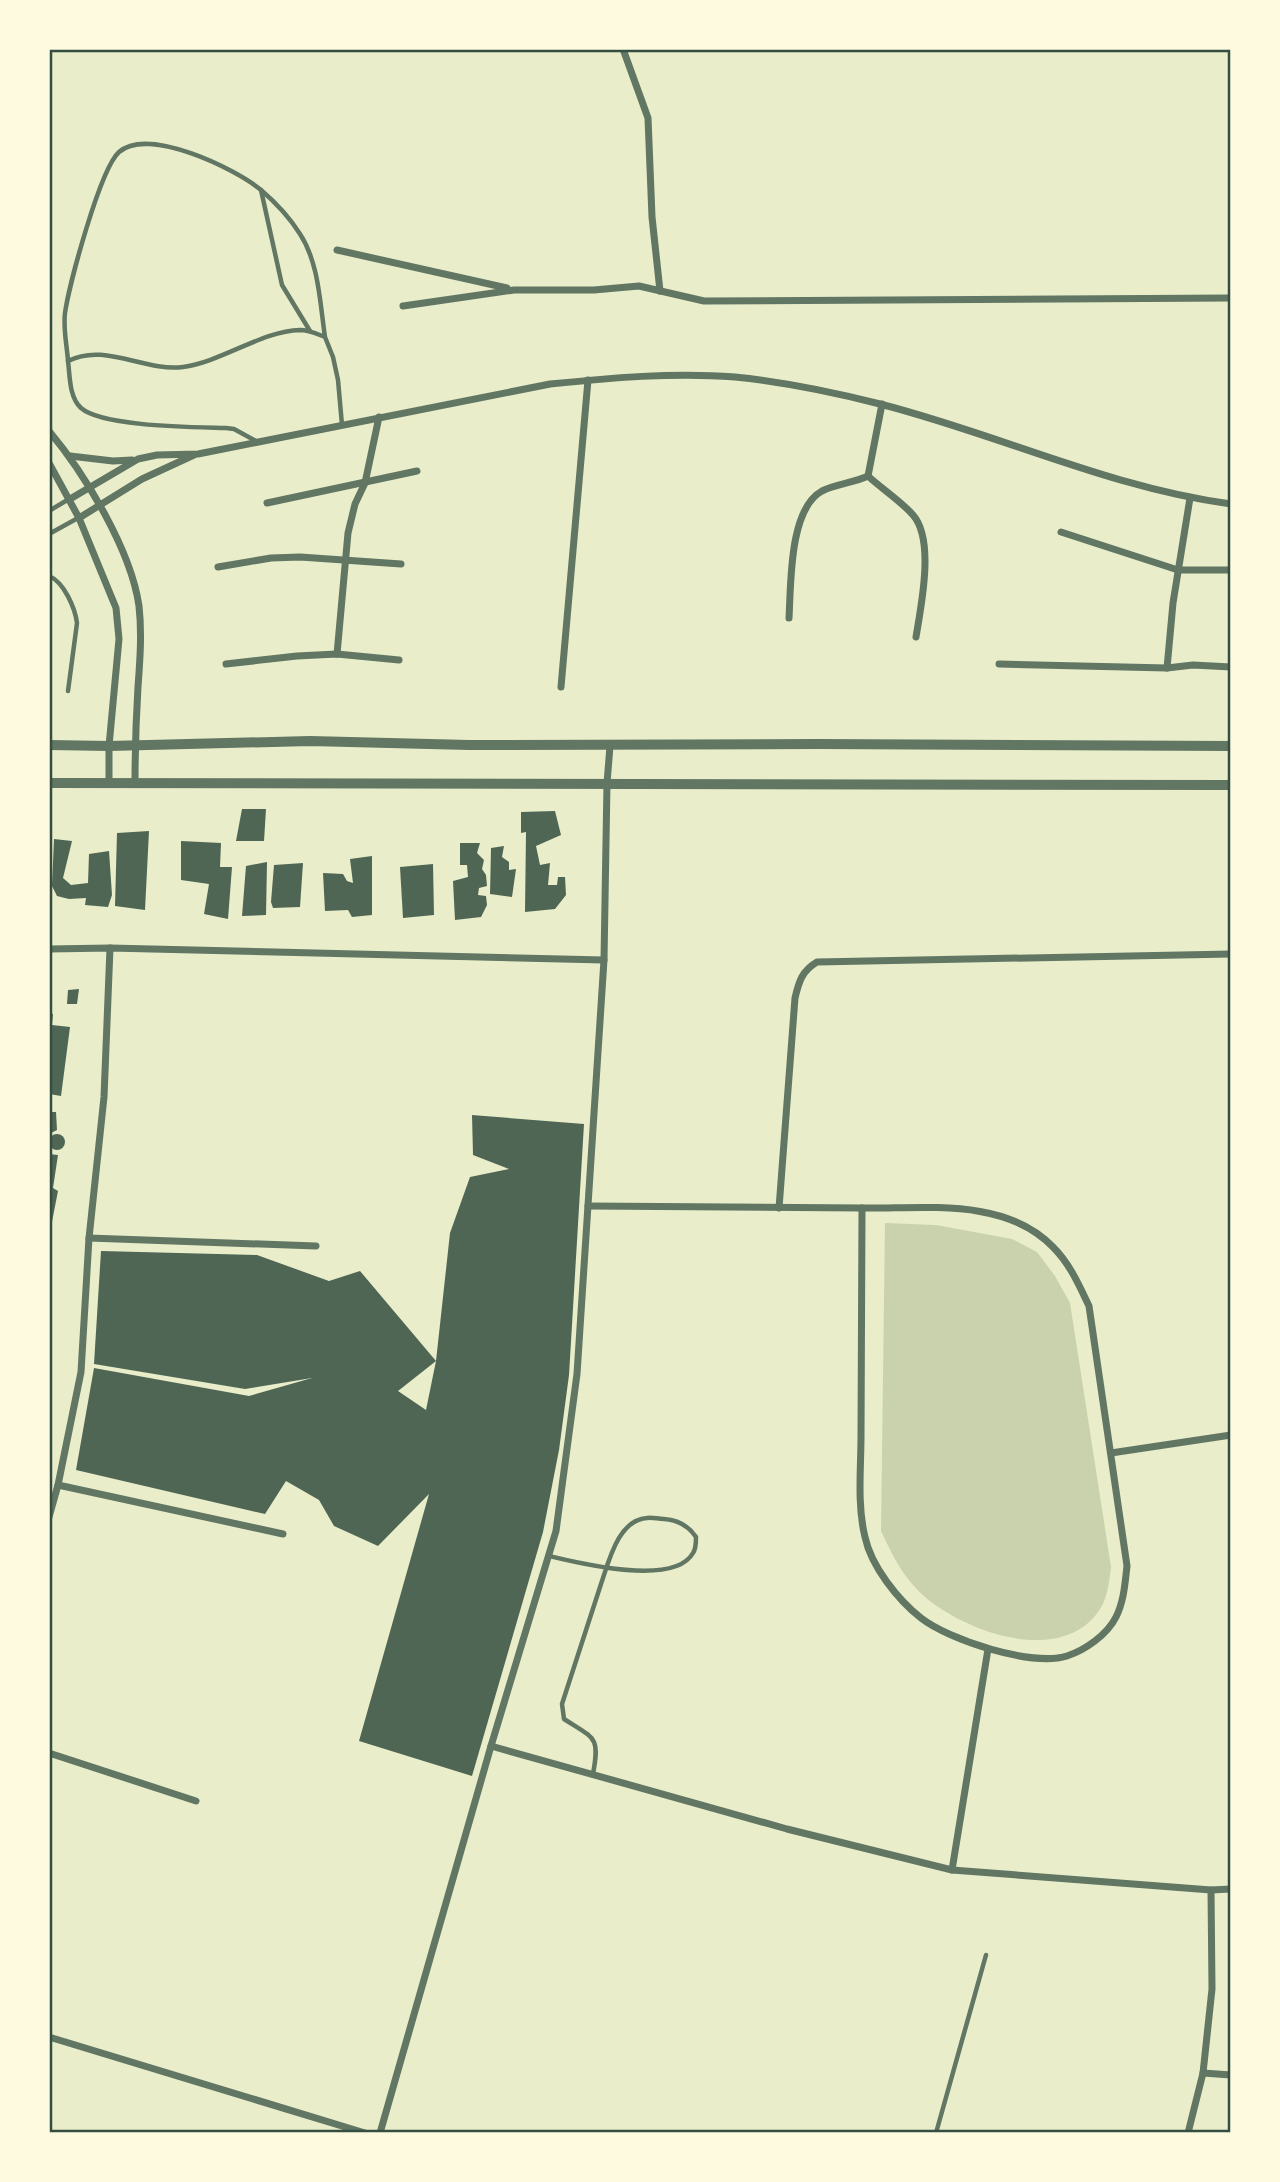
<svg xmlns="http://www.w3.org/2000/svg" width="1280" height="2182" font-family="'Golos Text',sans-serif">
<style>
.green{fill:#cad2ad}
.building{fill:#4f6655}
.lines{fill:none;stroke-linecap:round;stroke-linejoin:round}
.service{stroke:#617663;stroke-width:4.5}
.minor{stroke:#617663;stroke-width:7}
.tertiary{stroke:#617663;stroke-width:10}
.neatline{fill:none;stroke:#344e41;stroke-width:2.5}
</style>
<rect width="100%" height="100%" fill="#e9edc9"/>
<path class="green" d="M885 1223 936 1225 1012 1239 1037 1252 1055 1276 1070 1303 1111 1567C1109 1584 1107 1603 1095 1616 1054 1664 965 1631 925 1597 902 1576 894 1558 881 1531Z"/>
<g class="building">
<polygon points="242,809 266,809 264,841 236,841"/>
<polygon points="555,811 561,835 536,846 540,865 550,863 548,885 557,885 558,877 565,877 566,895 555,909 525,912 526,832 521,833 521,812"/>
<polygon points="149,831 145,910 115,906 117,833"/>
<polygon points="54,839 72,841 63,878 71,885 88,883 89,854 109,851 112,895 108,907 85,905 86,898 69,899 57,896 52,886"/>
<polygon points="181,841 221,843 220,867 232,867 228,919 204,914 209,884 181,880"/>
<polygon points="460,843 480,843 477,853 484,860 482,869 486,875 487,886 479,888 478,895 486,896 487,905 481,917 455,920 453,881 468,877 467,865 460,865"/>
<polygon points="504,846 502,857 509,862 509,870 516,869 512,897 490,894 491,848"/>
<polygon points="372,856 372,915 352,917 348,910 325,911 323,873 343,874 347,881 353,883 350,859"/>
<polygon points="267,862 266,915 242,916 246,866"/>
<polygon points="303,863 300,907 273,908 271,902 274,865"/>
<polygon points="433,864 434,915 403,918 400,867"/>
<polygon points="79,989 77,1004 67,1004 68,990"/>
<polygon points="50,1014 53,1014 52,1025 70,1027 61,1096 49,1094"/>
<polygon points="49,1112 56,1112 57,1130 49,1134"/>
<polygon points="472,1115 584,1124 569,1375 559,1450 543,1532 472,1776 359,1741 429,1494 378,1546 334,1526 319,1500 286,1481 265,1514 76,1470 94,1368 249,1396 312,1378 245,1389 94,1364 101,1251 257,1255 329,1281 360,1271 436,1361 398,1391 426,1410 436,1361 450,1233 470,1177 509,1169 473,1155"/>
<circle cx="57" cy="1142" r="8"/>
<polygon points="49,1154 58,1155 53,1188 58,1191 50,1232"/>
</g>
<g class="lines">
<g class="service">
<polyline points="261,190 282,285 310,331"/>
<path d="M325 337C320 304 319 263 300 234 290 218 275 202 261 190 236 169 148 126 119 152 100 169 69 285 65 313 63 329 67 346 68 361 105 342 144 372 183 367 221 362 262 331 300 330 309 330 317 334 325 337L333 357 338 380 342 425"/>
<path d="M68 361C70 376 69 397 81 408 103 427 195 427 226 428L234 429 256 441"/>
<polyline points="49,511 69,499"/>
<polyline points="49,534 78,518"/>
<path d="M49 576C64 582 75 608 77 623L68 691"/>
<path d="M549 1556C578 1563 674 1587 693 1553 696 1549 696 1542 696 1537 688 1525 678 1520 664 1519 658 1519 652 1517 647 1518 618 1520 609 1561 601 1584L562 1704 564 1719C595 1739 600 1736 593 1774"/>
<polyline points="936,2133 986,1955"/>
</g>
<g class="minor">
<polyline points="623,49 648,118 652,217 660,291"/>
<polyline points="337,250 507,288"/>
<polyline points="403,306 514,290 594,290 639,286 704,301 1231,298"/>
<path d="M49 431C85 474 131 550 139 606 142 633 140 660 138 687 136 719 135 751 135 784"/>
<polyline points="70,456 113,461 132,460"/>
<polyline points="49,463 79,518 116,608 119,639 109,746 109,784"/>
<path d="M868 476C882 489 901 501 913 515 935 540 921 606 916 637"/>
<path d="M70 499 138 459 157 455 198 454 550 384C611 378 673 372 735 377 784 382 833 392 880 404 998 434 1110 488 1231 504"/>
<polyline points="267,503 417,471"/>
<polyline points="79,518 142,479 194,455"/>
<polyline points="1061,532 1178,570 1231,570"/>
<polyline points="218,567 271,558 300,557 401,564"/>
<path d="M789 618C791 584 789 509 822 491 836 484 853 483 868 476L882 404"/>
<polyline points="337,654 348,533 355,504 365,483 379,417"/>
<polyline points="226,664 297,656 337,654 399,660"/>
<polyline points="999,664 1167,668 1193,665 1231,667"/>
<polyline points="1167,668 1173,603 1190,498"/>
<polyline points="561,687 588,380"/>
<polyline points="49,949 110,948 604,960"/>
<polyline points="588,1206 862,1208"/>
<path d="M779 1208 795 998C799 981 802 971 817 962L1231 954"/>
<path d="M862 1208C924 1209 1005 1197 1053 1247 1070 1264 1079 1285 1089 1306L1127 1566C1125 1583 1124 1601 1116 1617 1107 1635 1085 1650 1067 1656 1032 1667 949 1640 921 1618 898 1600 871 1566 865 1537 857 1505 861 1468 861 1436 861 1360 862 1284 862 1208Z"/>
<polyline points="89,1238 316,1246"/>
<polyline points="1111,1453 1231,1435"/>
<polyline points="58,1485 283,1534"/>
<polyline points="49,1517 58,1485 81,1372 89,1238 104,1097 110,948"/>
<polyline points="491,1746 787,1829 952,1870 1211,1890 1231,1889"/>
<polyline points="49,1753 196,1801"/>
<polyline points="952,1870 988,1649"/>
<polyline points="49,2037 365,2133"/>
<polyline points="1203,2073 1231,2075"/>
<polyline points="380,2133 491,1746 556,1531 577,1374 604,960 607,783 610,746"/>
<polyline points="1188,2133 1203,2073 1212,1989 1211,1890"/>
</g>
<g class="tertiary">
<polyline points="49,745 109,746 310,741 469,745 817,744 1231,746"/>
<polyline points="49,783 1231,785"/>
</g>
</g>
<rect width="1280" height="2182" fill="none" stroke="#fefae0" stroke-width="102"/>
<rect x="51" y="51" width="1178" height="2080" class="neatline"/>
</svg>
